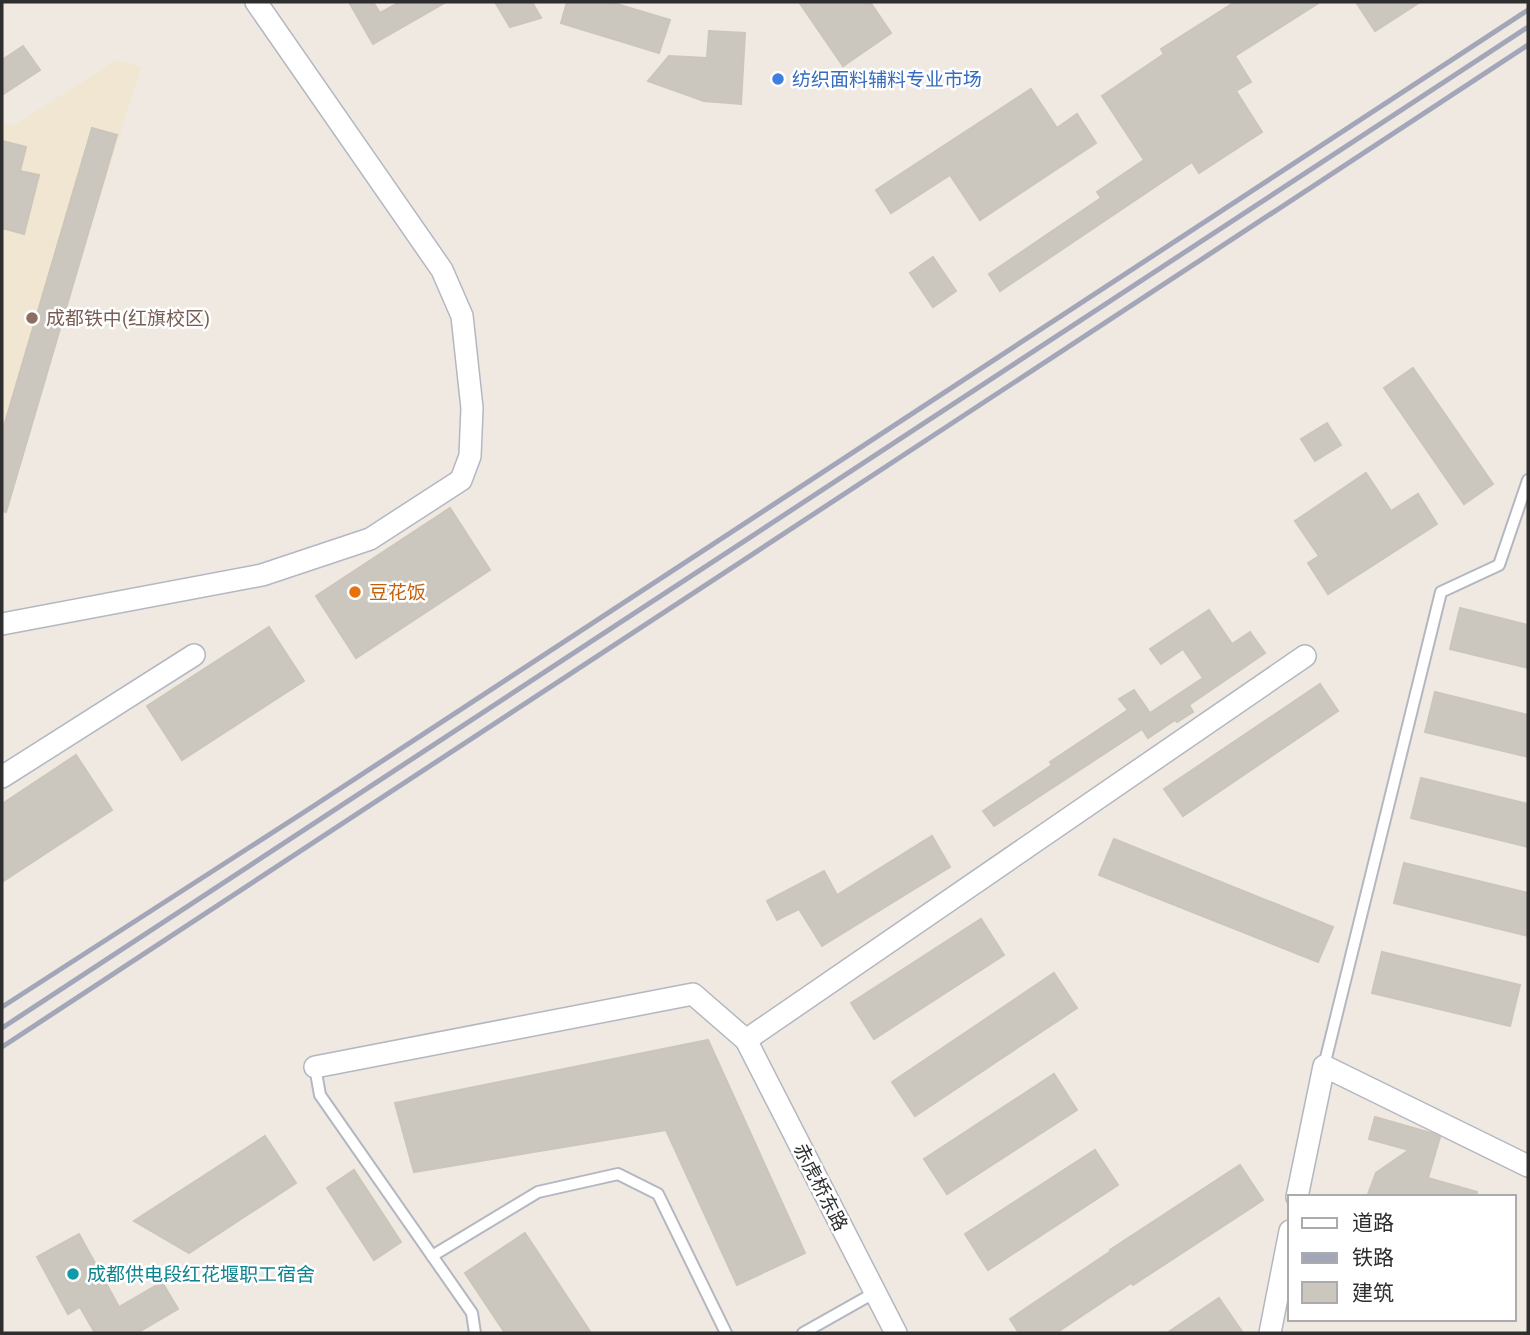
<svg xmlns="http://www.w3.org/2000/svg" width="1530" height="1335" font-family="'Roboto Condensed','Noto Sans SC',sans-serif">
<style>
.education{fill:#f0e6d1}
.building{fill:#cbc7bf;stroke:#cbc5ba;stroke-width:2}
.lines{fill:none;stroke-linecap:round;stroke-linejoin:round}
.service-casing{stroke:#b4b7c1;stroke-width:14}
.minor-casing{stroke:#b4b7c1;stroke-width:24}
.service{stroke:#fff;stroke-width:10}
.minor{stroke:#fff;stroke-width:21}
.rail{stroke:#a3a6b8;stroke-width:5}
.shop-dot{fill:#3f7fe0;stroke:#fff;stroke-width:2.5}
.education-dot{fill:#8d6e63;stroke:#fff;stroke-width:2.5}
.food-dot{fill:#e8710a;stroke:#fff;stroke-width:2.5}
.culture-dot{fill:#0f9aa8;stroke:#fff;stroke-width:2.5}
.labels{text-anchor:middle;stroke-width:5;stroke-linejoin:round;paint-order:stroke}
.shop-label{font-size:19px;fill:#366cbe;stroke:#fff;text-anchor:start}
.education-label{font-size:19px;fill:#785e54;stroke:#fff;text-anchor:start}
.food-label{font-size:19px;fill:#c56008;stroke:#fff;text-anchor:start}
.street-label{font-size:19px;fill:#2e2e2e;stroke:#fff}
.culture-label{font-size:19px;fill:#0d838f;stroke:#fff;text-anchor:start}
</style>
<rect width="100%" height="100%" fill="#efe9e1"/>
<polygon class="education" points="117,60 141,67 2,511 2,123 15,125"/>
<g class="building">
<polygon points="349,2 373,2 380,13 400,2 446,2 373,44"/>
<polygon points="495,2 532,2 541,18 510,27"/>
<polygon points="567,2 610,2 670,20 659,53 561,23"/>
<polygon points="799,2 870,2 891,33 843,66"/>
<polygon points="1235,2 1320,2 1235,56 1251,82 1236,91 1262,132 1199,173 1192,162 1000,291 989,274 1101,198 1097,192 1144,160 1102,96 1164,54 1161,49"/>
<polygon points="1356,2 1420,2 1375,31"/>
<polygon points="709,31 745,33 741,104 704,101 648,81 669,56 707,58"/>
<polygon points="23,46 40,70 2,95 2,60"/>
<polygon points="1031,89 1057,128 1077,114 1096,143 980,220 950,175 891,213 876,190"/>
<polygon points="92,128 117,135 6,512 2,511 2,433"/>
<polygon points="2,141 26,147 20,171 39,175 24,234 2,228"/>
<polygon points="933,257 956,291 933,307 910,273"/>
<polygon points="1413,368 1493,484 1464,504 1384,388"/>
<polygon points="1327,423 1341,445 1315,461 1301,439"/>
<polygon points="1366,473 1391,511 1418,494 1437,524 1328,594 1308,563 1319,556 1295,521"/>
<polygon points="450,508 490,570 356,658 316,596"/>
<polygon points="1460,608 1528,625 1528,668 1450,649"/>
<polygon points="1209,610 1232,644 1250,632 1265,653 1189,705 1193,712 1177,722 1175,720 1148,738 1142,729 994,826 983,811 1052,765 1050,762 1128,710 1119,699 1134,690 1150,713 1203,678 1183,649 1161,664 1150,649"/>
<polygon points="269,627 304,681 182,760 147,706"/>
<polygon points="1320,684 1338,711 1183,816 1164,789"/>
<polygon points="1435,692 1528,715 1528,757 1425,732"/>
<polygon points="76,755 112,810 2,882 2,804"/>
<polygon points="1421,778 1528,804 1528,847 1411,818"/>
<polygon points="932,836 950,867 822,946 799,909 777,920 767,901 824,871 837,895"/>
<polygon points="1114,839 1333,927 1318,962 1099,875"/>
<polygon points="1404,863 1528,893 1528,936 1394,903"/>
<polygon points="981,919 1004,955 874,1039 851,1003"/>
<polygon points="1382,952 1520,985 1510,1026 1372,993"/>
<polygon points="1054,973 1077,1008 915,1116 892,1082"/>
<polygon points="708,1040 805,1253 737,1285 666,1130 414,1172 395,1103"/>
<polygon points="1054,1074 1077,1110 947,1194 924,1159"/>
<polygon points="1375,1117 1431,1133 1440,1137 1428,1178 1477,1192 1476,1197 1367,1197 1376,1173 1409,1150 1369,1139"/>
<polygon points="265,1136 296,1183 189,1253 134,1221"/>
<polygon points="1095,1150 1118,1185 988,1270 965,1234"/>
<polygon points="1240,1165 1263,1200 1133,1285 1131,1283 1056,1333 1019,1333 1010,1319 1111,1251 1110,1250"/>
<polygon points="354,1170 401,1242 374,1260 327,1188"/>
<polygon points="525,1233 591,1333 505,1333 465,1273"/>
<polygon points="79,1234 119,1307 162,1282 178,1309 137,1333 95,1333 80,1307 68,1314 37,1257"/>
<polygon points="1219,1298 1243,1333 1167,1333"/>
</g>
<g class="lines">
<defs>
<g id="service">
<polyline points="1324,1066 1441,592 1499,565 1528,480"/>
<polyline points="315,1067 320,1095 472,1313 475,1333"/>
<polyline points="432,1256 538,1192 618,1174 658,1194 726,1333"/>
<polyline points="803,1333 874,1293"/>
</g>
<g id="minor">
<polyline points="2,624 262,575 370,539 461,480 470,456 472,408 462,316 442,270 256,2"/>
<polyline points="2,777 194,655"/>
<polyline points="746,1040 1305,656"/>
<polyline points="315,1067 693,994 746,1040 896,1333"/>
<polyline points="1297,1197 1324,1066 1528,1166"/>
<polyline points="1270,1333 1290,1231"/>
</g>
</defs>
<use href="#service" class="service-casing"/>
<use href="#minor" class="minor-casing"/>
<use href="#service" class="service"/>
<use href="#minor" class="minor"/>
<g class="rail">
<polyline points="2,1007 312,807 1528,10"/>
<polyline points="2,1028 1528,27"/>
<polyline points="2,1047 1528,45"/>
</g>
</g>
<circle class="shop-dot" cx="778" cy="79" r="7"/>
<circle class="education-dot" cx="32" cy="318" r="7"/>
<circle class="food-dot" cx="355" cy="592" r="7"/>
<circle class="culture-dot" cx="73" cy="1274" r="7"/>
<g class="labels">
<g class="shop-label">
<text x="792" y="86">纺织面料辅料专业市场</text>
</g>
<g class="education-label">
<text x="46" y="325">成都铁中(红旗校区)</text>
</g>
<g class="food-label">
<text x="369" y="599">豆花饭</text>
</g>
<g class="street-label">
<text transform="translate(821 1187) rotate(63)" y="7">赤虎桥东路</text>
</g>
<g class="culture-label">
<text x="87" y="1281">成都供电段红花堰职工宿舍</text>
</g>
</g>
<rect width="1530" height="1335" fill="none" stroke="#2e2e2e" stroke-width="7"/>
<rect x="1288" y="1195" width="228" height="126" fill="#ffffff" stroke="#ababab" stroke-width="2"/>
<rect x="1302" y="1218" width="35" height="10" fill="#ffffff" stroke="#ababab" stroke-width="2"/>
<text x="1352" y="1230" font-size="21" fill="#2e2e2e">道路</text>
<rect x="1302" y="1253" width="35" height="10" fill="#a3a6b8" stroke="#ababab" stroke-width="2"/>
<text x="1352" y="1265" font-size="21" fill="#2e2e2e">铁路</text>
<rect x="1302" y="1282" width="35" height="21" fill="#cbc7bf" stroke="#ababab" stroke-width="2"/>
<text x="1352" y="1300" font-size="21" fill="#2e2e2e">建筑</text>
</svg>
